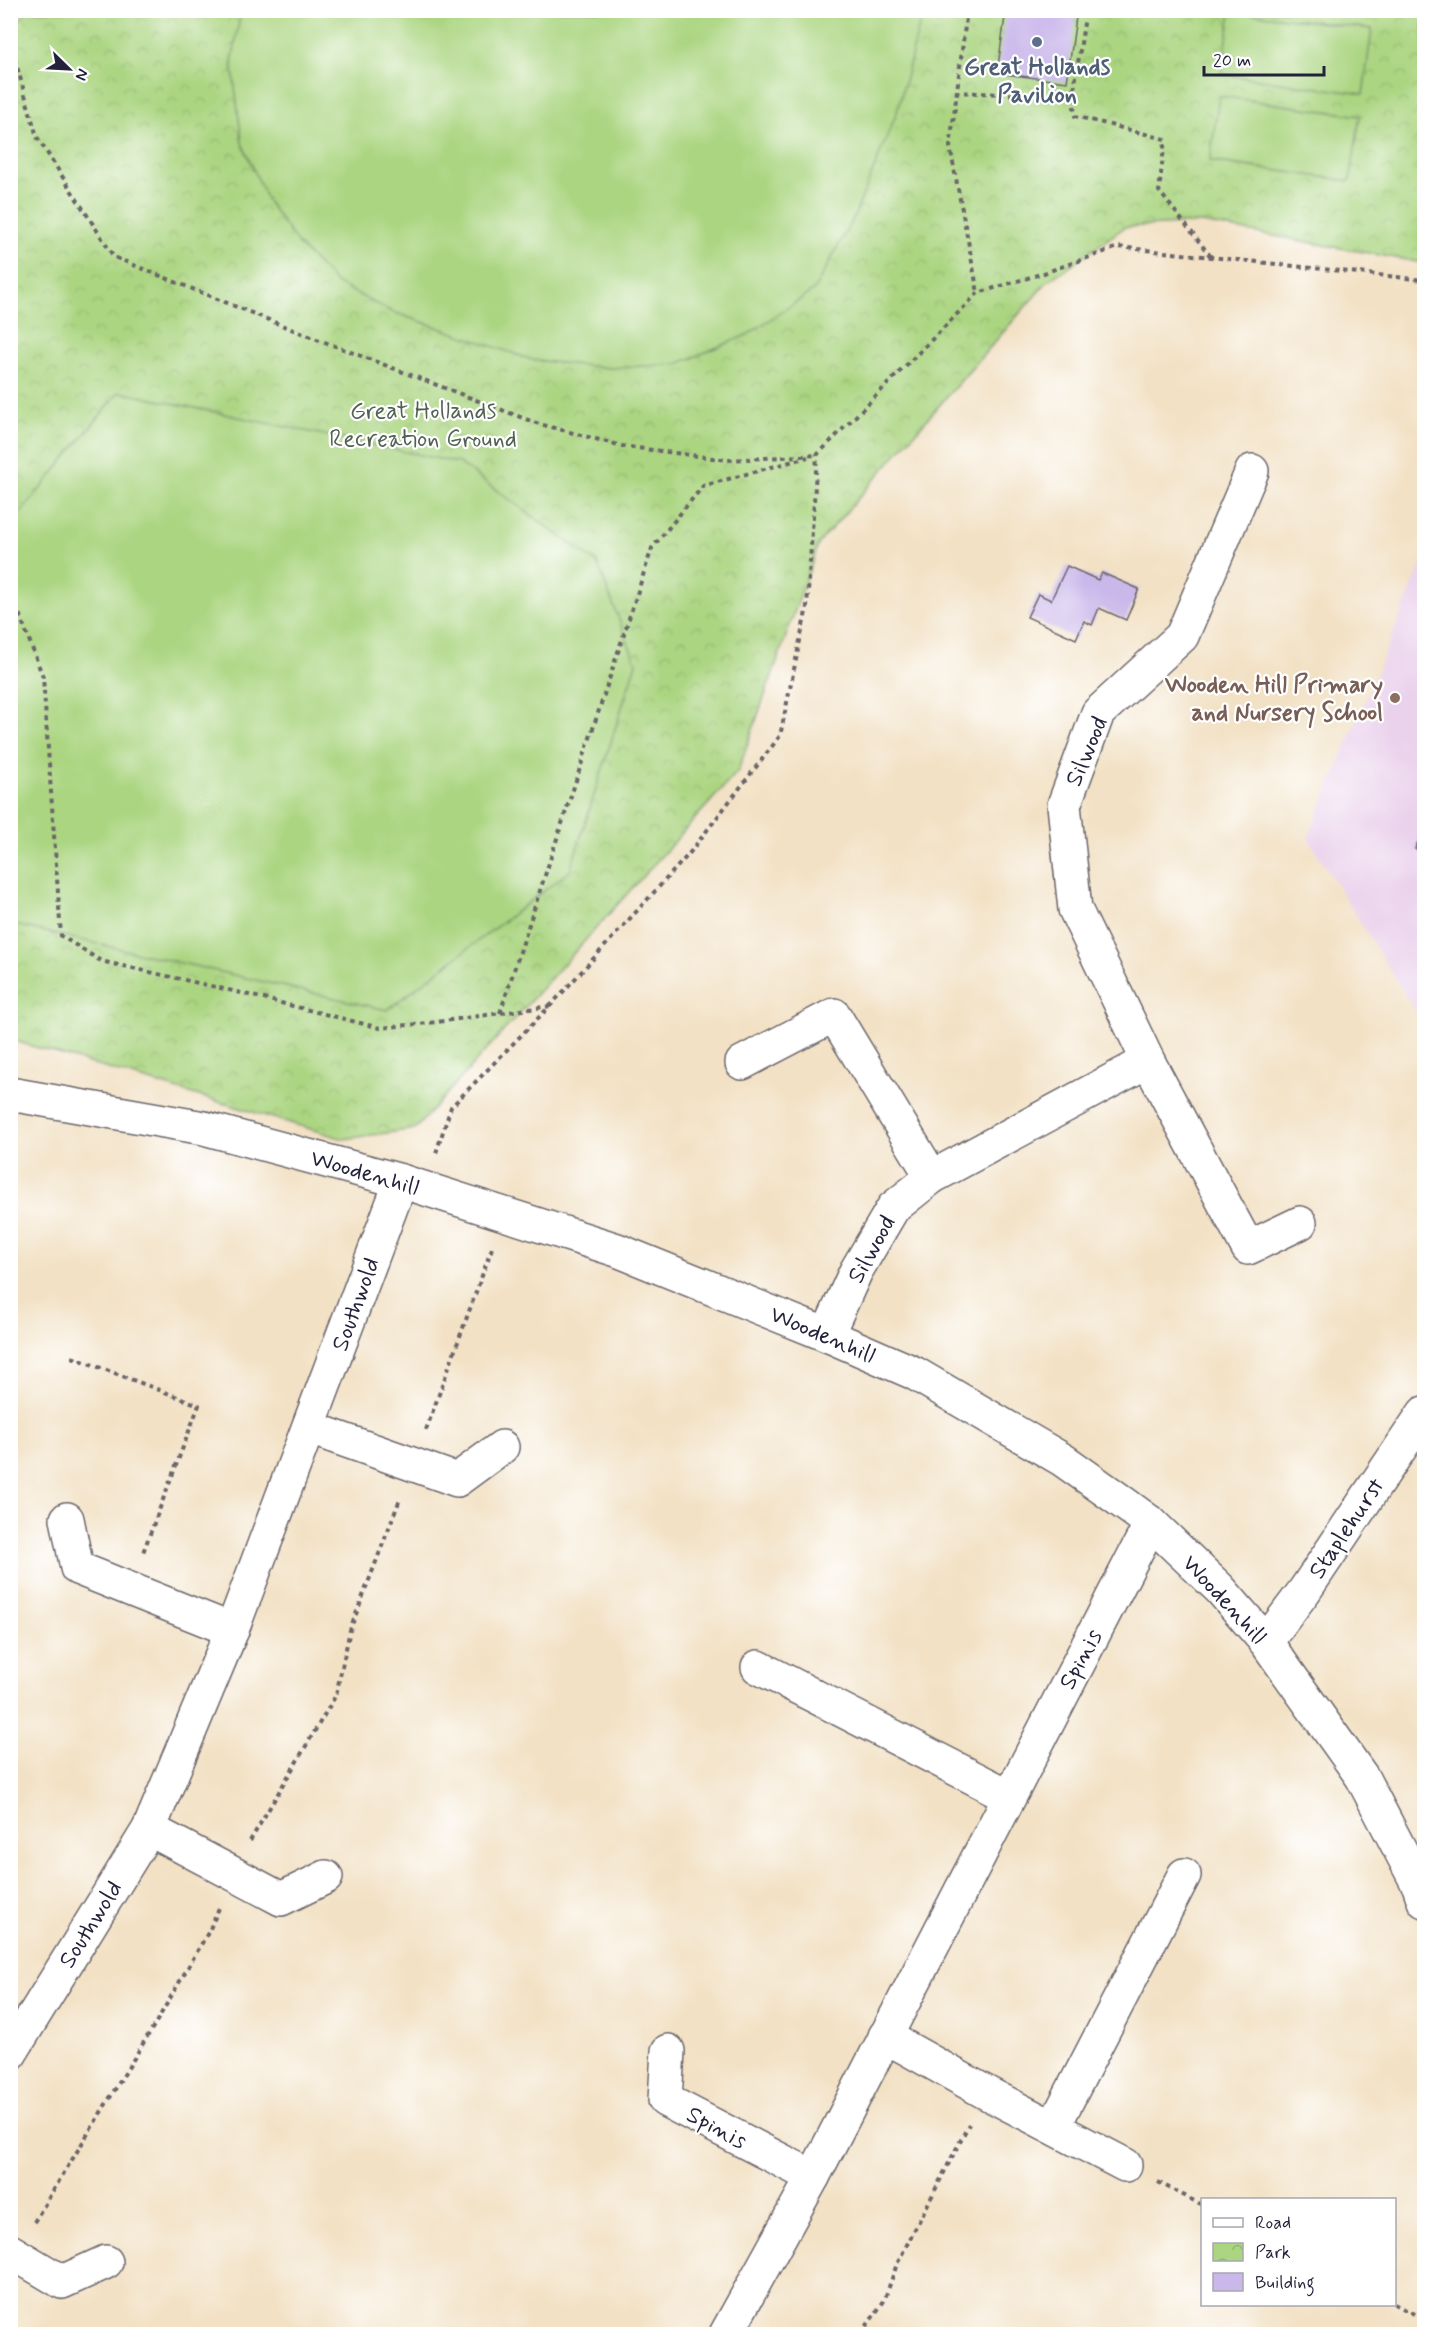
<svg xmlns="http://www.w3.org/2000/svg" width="1435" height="2345" font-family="Mynerve,sans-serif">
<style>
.built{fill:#ead1ec}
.park{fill:url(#park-crowns);stroke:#667c5e;stroke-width:1.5}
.garden{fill:#abd581;stroke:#667c5e;stroke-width:1.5}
.building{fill:#cab8eb}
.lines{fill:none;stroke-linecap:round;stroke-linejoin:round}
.minor-casing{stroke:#6b656b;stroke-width:36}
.path{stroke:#6b656b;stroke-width:4;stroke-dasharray:4.5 4.5;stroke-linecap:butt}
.minor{stroke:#fff;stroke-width:33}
.service-dot{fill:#5c6f8a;stroke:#fff;stroke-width:2}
.education-dot{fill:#8d6e63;stroke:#fff;stroke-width:2}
.labels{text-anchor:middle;stroke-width:4.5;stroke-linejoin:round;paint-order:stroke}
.service-label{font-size:24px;font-weight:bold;fill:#4e5e75;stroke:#fff}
.park-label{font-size:24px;fill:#526154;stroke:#fff}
.education-label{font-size:24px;font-weight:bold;fill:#785e54;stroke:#fff;text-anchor:end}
.street-label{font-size:24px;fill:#22223b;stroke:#fff}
</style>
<defs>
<pattern id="park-crowns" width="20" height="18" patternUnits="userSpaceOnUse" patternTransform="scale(1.5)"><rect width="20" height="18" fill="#abd581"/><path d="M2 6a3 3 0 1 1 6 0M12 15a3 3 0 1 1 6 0" fill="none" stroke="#93b770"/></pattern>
</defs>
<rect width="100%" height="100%" fill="#fff"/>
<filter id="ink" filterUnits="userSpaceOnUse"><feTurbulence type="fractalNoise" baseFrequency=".0167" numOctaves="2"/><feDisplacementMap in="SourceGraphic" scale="12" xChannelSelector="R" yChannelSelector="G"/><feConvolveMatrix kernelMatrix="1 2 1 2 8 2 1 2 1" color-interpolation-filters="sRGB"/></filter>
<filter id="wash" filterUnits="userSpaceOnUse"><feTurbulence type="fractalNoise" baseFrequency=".008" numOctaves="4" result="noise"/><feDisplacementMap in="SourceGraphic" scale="24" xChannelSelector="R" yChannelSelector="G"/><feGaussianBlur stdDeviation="1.35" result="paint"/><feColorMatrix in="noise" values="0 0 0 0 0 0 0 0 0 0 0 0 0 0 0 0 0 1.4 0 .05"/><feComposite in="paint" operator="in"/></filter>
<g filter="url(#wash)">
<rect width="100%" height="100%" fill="#f2e1c4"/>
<polygon class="built" points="1424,558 1424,1025 1308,838"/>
<polygon class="park" points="28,11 1424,11 1424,263 1202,223 1125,227 1047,282 819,543 738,771 415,1129 344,1139 11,1040 10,27"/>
<g class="garden">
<polygon points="241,11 241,10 923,11 897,112 854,217 814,290 747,335 677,364 610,368 533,360 390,311 336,283 298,244 268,202 242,143 232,62"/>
<polygon points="1231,11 1372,29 1363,94 1222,74"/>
<polygon points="1219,96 1360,116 1350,181 1210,161"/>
<polygon points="119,392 459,463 597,563 636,663 570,871 387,1010 11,924 11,525"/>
</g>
<g id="blocks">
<g class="building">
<polygon points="1006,10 1077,10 1067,82 997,73"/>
<polygon points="1067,566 1098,580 1102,573 1139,589 1126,620 1099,608 1092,625 1084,621 1076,639 1027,617 1038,594 1051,600"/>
<polygon points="1424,829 1424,854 1415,849"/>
</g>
</g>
</g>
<g filter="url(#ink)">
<use href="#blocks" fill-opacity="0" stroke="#6b656b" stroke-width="1.5"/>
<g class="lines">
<defs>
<g id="minor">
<polyline points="1252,471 1182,636 1098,713 1064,805 1075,909 1148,1061 1248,1248 1300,1223"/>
<polyline points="742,1063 834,1015 932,1177"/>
<polyline points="10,1094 204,1128 401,1181 617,1250 827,1335 914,1373 1063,1460 1118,1499 1151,1523 1220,1589 1266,1642 1362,1777 1419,1886 1424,1901"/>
<polyline points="827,1335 856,1271 893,1208 932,1177 1148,1061"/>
<polyline points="310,1428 457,1480 502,1447"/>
<polyline points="67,1519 77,1568 232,1630"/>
<polyline points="1266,1642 1305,1590 1424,1413"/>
<polyline points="758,1667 1009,1796"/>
<polyline points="149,1829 281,1899 326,1877"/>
<polyline points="885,2036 985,2092 1125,2165"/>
<polyline points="668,2051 665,2100 813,2177"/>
<polyline points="10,2054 149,1829 232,1630 401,1181"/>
<polyline points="1054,2126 1184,1875"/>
<polyline points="10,2251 62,2282 106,2262"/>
<polyline points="726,2334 813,2177 1151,1523"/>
</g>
</defs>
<use href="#minor" class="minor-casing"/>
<g class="path">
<polyline points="967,10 950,147 978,293"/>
<polyline points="10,42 37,137 114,257 296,331 536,423 622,446 728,460 817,455"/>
<polyline points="955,92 1073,97 1086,10"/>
<polyline points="1073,97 1075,116 1165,139 1159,191 1212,258"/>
<polyline points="10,589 43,677 61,936 101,961 233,991 380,1028 437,1022 551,1006"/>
<polyline points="500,1013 652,548 703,486 808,457"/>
<polyline points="436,1153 451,1107 551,1005 688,855 780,736 807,607 817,455 978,293 1044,273 1118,247 1424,280"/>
<polyline points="72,1357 199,1405 142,1555"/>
<polyline points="426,1430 492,1248"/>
<polyline points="250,1841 336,1695 350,1630 400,1499"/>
<polyline points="1158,2182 1202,2205"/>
<polyline points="34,2222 158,2019 209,1931 219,1908"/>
<polyline points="1394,2304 1424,2319"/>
<polyline points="861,2334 884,2301 897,2264 969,2124"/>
</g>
<use href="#minor" class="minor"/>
</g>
</g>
<circle class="service-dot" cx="1037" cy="42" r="6"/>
<circle class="education-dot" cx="1395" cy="698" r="6"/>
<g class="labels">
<g class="service-label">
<text x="1037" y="74">Great Hollands<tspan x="1037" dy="28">Pavilion</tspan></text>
</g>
<g class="park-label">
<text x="423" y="418">Great Hollands<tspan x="423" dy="28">Recreation Ground</tspan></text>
</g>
<g class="education-label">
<text x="1383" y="692">Wooden Hill Primary<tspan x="1383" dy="28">and Nursery School</tspan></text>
</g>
<g class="street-label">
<text transform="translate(1086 751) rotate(-67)" y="8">Silwood</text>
<text transform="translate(365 1172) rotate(16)" y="8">Woodenhill</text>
<text transform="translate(871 1249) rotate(-61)" y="8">Silwood</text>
<text transform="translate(355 1304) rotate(-70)" y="8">Southwold</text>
<text transform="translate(823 1334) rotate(23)" y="8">Woodenhill</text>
<text transform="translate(1346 1528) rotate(-56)" y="8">Staplehurst</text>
<text transform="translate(1225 1599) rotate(47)" y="8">Woodenhill</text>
<text transform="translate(1080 1659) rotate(-62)" y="8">Spinis</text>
<text transform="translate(90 1924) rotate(-58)" y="8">Southwold</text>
<text transform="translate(717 2127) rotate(28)" y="8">Spinis</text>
</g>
</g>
<rect width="1435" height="2345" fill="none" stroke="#fff" stroke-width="36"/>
<rect x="1201" y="2198" width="195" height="108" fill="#ffffff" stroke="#a7a7b1" stroke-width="1.5"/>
<rect x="1213" y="2218" width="30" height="9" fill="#ffffff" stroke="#a7a7b1" stroke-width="1.5"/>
<text x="1255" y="2228" font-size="18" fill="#22223b">Road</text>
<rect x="1213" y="2243" width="30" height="18" fill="url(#park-crowns)" stroke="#a7a7b1" stroke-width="1.5"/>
<text x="1255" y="2258" font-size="18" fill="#22223b">Park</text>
<rect x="1213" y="2273" width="30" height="18" fill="#cab8eb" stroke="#a7a7b1" stroke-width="1.5"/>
<text x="1255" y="2288" font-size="18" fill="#22223b">Building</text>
<g transform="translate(69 69) rotate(114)" stroke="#ffffff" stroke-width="4.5" paint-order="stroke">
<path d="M0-4.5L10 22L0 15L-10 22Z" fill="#22223b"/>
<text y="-9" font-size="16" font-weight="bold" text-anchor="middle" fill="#22223b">N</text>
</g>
<path d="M1204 66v9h120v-9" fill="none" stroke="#22223b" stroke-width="3"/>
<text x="1213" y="66" font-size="18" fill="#22223b" stroke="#ffffff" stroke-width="4.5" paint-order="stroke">20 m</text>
</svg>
